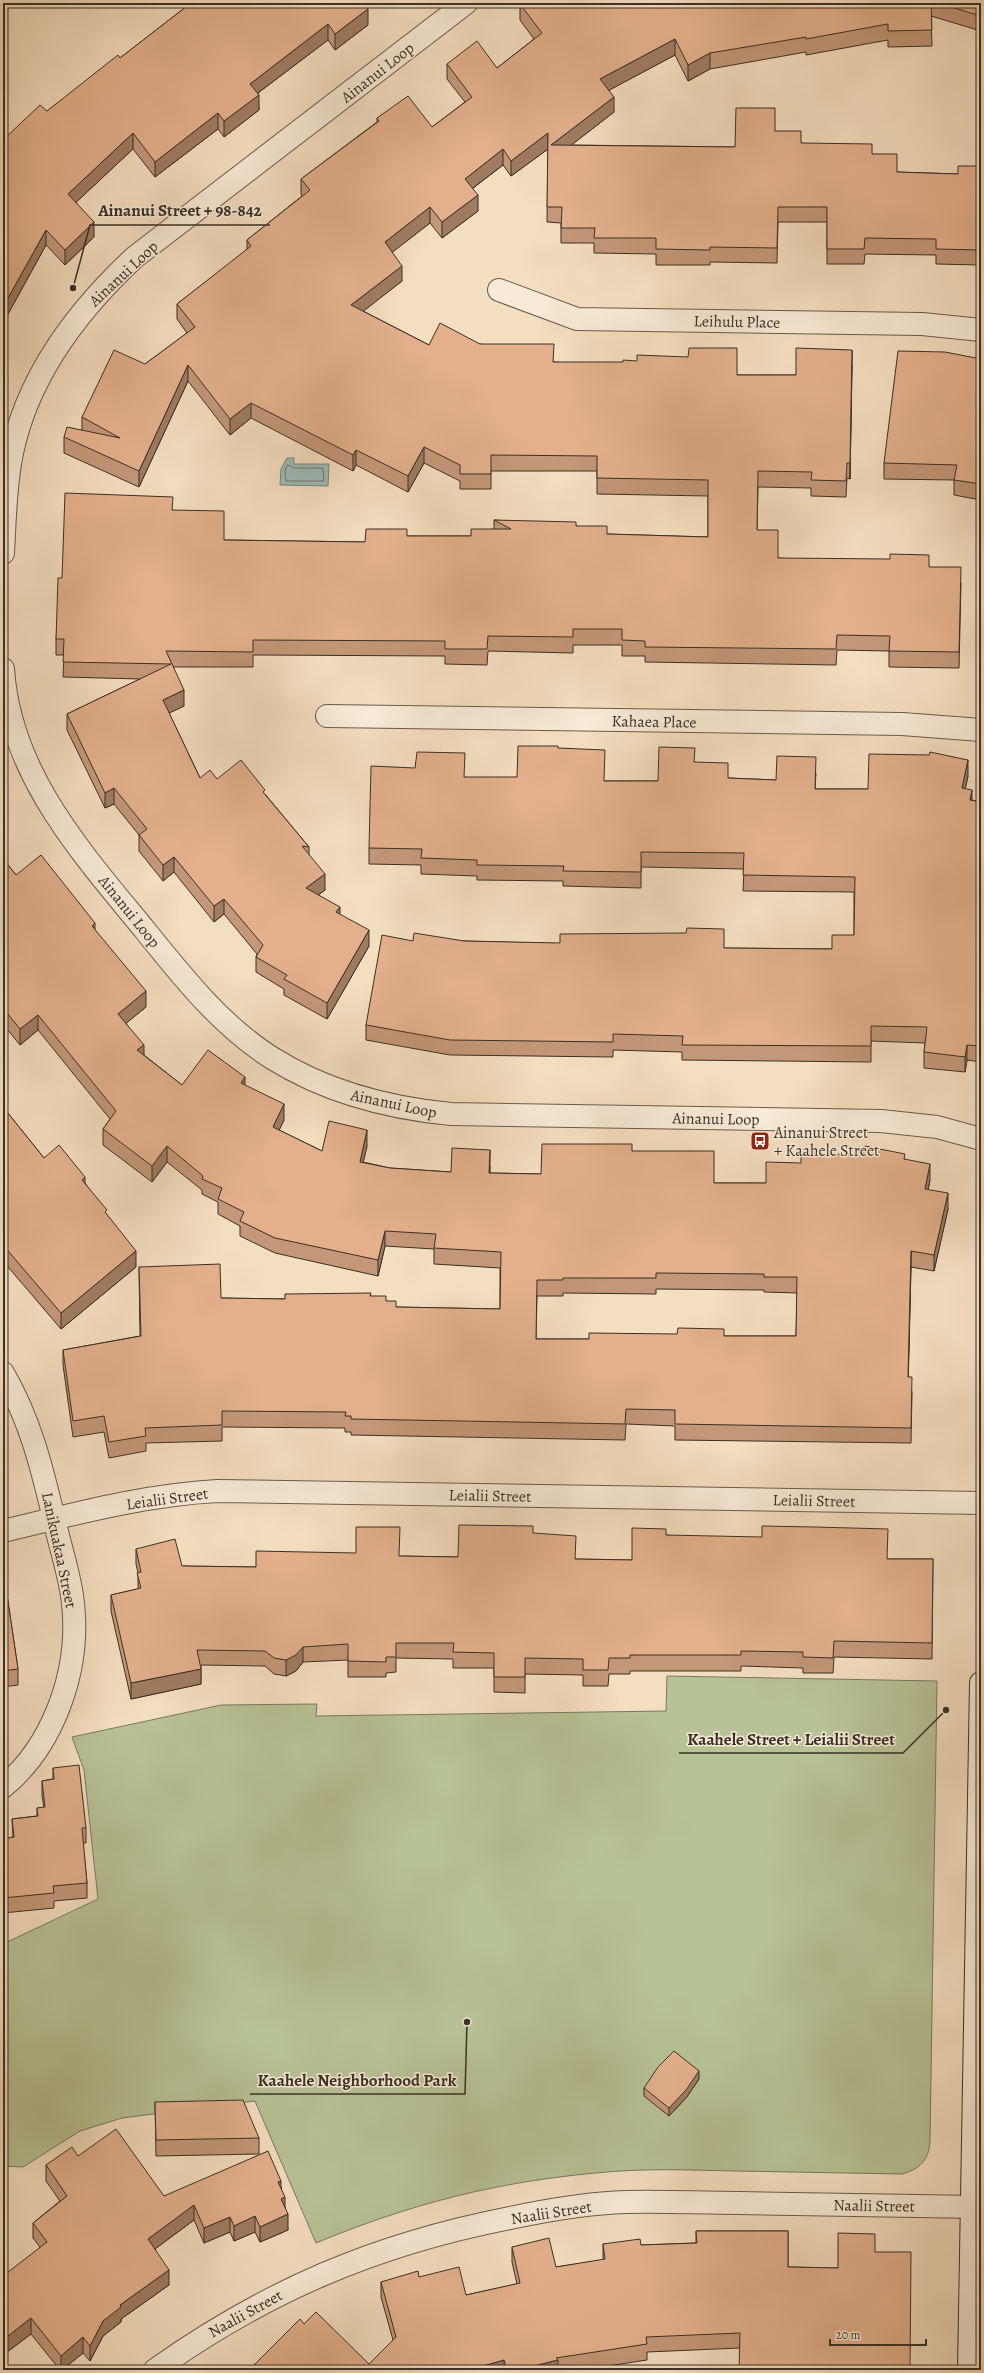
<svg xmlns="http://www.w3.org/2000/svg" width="984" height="2373" font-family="Alegreya,serif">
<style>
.green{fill:#b7c296;stroke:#787a5e}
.water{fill:#9ebbb9;stroke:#76847f}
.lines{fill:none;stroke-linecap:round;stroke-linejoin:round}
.shore{stroke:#6c7670;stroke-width:1}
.street-casing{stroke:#685c4d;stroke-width:24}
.secondary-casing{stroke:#393127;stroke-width:24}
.street{stroke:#f8ead6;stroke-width:22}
.secondary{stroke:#f8ead6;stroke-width:22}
.wall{fill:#c39778;stroke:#393127;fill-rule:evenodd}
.shaded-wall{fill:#9f7b61;stroke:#393127}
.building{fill:#e3b08b;stroke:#393127;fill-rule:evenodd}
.labels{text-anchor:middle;stroke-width:3;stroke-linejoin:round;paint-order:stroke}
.street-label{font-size:16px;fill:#393127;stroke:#f8ead6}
.poi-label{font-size:16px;fill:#393127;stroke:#f8ead6;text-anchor:start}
.leader{fill:none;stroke:#393127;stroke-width:1.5}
.callout-dot{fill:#393127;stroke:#f8ead6;stroke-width:1.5}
.callout-label{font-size:17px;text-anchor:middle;font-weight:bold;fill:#393127;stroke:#f8ead6;stroke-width:3;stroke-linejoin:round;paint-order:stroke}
</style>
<rect width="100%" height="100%" fill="#f4dec0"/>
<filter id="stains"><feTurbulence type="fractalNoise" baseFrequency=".005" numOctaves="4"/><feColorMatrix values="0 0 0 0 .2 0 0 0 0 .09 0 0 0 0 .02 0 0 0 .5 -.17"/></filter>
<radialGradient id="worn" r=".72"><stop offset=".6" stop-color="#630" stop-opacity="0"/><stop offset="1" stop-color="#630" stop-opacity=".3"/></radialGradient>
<path class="green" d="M667 1676 937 1681 930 2141C929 2160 920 2169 902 2174 846 2173 791 2172 735 2171 689 2170 643 2168 596 2173 496 2182 410 2204 316 2243L255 2101 122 2118 80 2131 23 2167 3 2166V1944L98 1899 84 1770 72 1737 221 1705 317 1704 316 1716 666 1711Z"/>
<polygon class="water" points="287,458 294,458 294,464 329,464 328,486 280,485 281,469"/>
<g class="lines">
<polygon class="shore" points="288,465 294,468 323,468 324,481 286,481 285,471"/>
<defs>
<g id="street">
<polyline points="499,290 577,319 922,324 981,330"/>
<path d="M3 553C5 520 5 486 12 453 28 375 78 310 135 257L466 3"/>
<path d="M3 669C10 774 81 852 144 929 182 976 220 1025 272 1058 326 1092 388 1108 451 1114L881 1121 937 1127 981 1139"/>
<polyline points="327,716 902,724 981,730"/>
<path d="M3 1373C30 1419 42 1468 54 1519 61 1551 73 1584 74 1617 77 1678 51 1748 3 1787"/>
<path d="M3 1531C74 1514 144 1495 217 1491L981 1503"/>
<path d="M155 2370C266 2291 376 2244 510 2218 548 2210 587 2203 626 2202 663 2201 701 2203 739 2203 819 2204 900 2206 981 2207"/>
</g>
<polyline id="secondary" points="969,2370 981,1683"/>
</defs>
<use href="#street" class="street-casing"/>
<use href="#secondary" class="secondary-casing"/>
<use href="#street" class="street"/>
<use href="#secondary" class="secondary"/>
</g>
<g class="wall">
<polygon points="191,3 368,25 335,50 328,40 258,93 259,110 224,137 218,129 155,177 133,149 76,202 94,237 65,265 46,245 3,323 47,111 120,58"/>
<polygon points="521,3 981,3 981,31 931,16 932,46 888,47 888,40 806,55 806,52 710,69 688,81 675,55 609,90 614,112 571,145 735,147 775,131 801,143 872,154 897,172 958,174 981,166 981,265 936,264 936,255 865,254 864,264 827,264 827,222 778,222 777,263 710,262 710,265 656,265 656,254 594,253 594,243 561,243 561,223 547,222 548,149 511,176 503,165 472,189 478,211 442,238 430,223 392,252 402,281 363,311 429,345 480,344 554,362 737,375 796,375 852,365 850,479 847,478 846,497 811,496 811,488 758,487 757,530 778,558 929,567 961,583 959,668 889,667 889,651 837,650 836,665 645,662 645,656 622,656 622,645 573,645 573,653 488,651 487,665 445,664 445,656 253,655 253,667 173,667 184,706 169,713 200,778 217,779 265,794 309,847 309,855 325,890 318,895 340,914 369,946 327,1019 284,995 284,989 256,972 256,957 257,954 224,914 214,922 174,872 163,881 139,851 139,835 114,804 105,808 67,730 67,714 140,679 63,677 64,655 56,655 56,639 62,578 173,510 224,540 365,542 407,536 471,536 494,529 494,520 576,526 607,534 708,537 708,496 597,494 597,471 491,471 491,489 460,489 460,481 424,463 408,492 356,465 353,471 251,418 230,435 188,381 139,487 64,453 64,437 82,430 82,417 145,364 187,333 177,319 177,304 247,250 247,240 302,196 301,194 301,179 377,122 377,118 432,127 465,102 447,79 447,64 497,68 534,39 520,20 520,4"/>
<polygon points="981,359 981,500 954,495 954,480 884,479 884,463"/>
<polygon points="558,748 605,781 658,781 695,762 728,778 776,780 816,773 815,789 868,789 968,776 965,789 972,800 981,802 981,1062 967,1060 965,1072 924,1068 924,1052 925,1043 871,1041 871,1062 682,1060 682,1052 613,1050 613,1057 450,1055 366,1040 366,1025 413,941 464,941 724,948 832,949 854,935 854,892 743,891 744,869 641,867 641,888 563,886 563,881 477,880 477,876 421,874 421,865 369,864 369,848 517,777"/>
<path d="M3 859 16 875 95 930 146 1007 126 1023 144 1055 182 1085H245L284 1120 279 1130 322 1151 367 1146 363 1162 390 1168 451 1172 490 1166V1173L541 1174 632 1151 714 1183H766L801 1163 905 1159 930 1180 928 1190 948 1209 934 1271 911 1267 908 1377 912 1393 911 1443 675 1440V1426L626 1424 625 1440 351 1435V1432H345V1428L222 1427V1441L146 1443V1451L109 1458 104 1432 73 1437 63 1365V1350L140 1336 139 1267 221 1298 285 1299 371 1296 386 1301 396 1307 500 1309V1268L434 1264V1249L385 1246 378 1276 275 1253 240 1236V1226L218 1214V1202L202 1194V1190L167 1162 152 1182 103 1145V1129L110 1119 38 1030 20 1045 3 1024ZM656 1289 764 1290V1292L797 1293 796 1336H724L589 1339H536L537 1296H563V1293L656 1294Z"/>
<polygon points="3,1107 44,1158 85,1183 107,1215 136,1267 61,1329 3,1261"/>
<polygon points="533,1533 576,1559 632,1560 666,1535 888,1559 933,1559 932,1659 834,1657 833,1673 803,1673 803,1668 741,1666 741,1671 630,1671 630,1674 609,1674 608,1686 583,1686 583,1675 525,1674 525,1693 494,1692 494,1668 453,1668 453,1659 396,1658 396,1672 386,1673 386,1677 348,1677 348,1660 303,1662 296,1671 286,1676 274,1674 265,1666 201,1665 201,1684 131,1699 111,1611 111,1595 138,1589 138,1573 136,1564 136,1549 182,1566 256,1567 400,1556 458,1557"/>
<polygon points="3,1568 18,1669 18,1685 3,1687"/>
<polygon points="53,1768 86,1828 86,1843 83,1843 87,1883 87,1898 54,1901 54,1908 3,1913 3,1839 13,1837 12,1819 37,1816 37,1808 44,1808 42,1796 42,1781 53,1779"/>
<polygon points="699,2079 686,2098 669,2116 644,2096 644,2088"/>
<polygon points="155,2102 259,2138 259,2154 156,2156"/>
<polygon points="78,2156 164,2196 281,2187 285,2208 288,2230 260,2242 255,2232 234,2241 230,2232 204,2243 194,2220 155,2249 169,2285 121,2319 121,2322 103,2336 90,2361 83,2353 62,2370 60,2370 31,2334 3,2355 40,2247 33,2238 33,2223 60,2201 46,2181 46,2165"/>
<polygon points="696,2231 788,2231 788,2267 838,2268 875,2252 740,2348 647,2352 647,2360 581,2370 249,2370 304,2324 369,2364 393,2340 381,2297 381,2282 419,2277 466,2295 517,2284 512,2262 512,2247 556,2267 603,2260 603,2244 641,2245 696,2243"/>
</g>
<g class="shaded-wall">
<polygon points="368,9 368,25 335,50 335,34"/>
<polygon points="328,24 328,40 250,99 250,84"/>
<polygon points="675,39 675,55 600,95 600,79"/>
<polygon points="710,53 710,69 688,81 688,65"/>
<polygon points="259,95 259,110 224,137 224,121"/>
<polygon points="614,97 614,112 551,161 551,145"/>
<polygon points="218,113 218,129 155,177 155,162"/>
<polygon points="133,133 133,149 68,210 68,194"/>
<polygon points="548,133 548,149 511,176 511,161"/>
<polygon points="503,149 503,165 465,194 465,179"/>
<polygon points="478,195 478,211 442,238 442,222"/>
<polygon points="430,207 430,223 385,258 385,242"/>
<polygon points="94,222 94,237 65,265 65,250"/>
<polygon points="46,230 46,245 3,323 3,307"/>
<polygon points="402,266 402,281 351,321 351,305"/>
<polygon points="6,331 6,347 3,352 3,336"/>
<polygon points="852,350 852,365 850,479 850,463"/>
<polygon points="188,365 188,381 139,487 139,471"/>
<polygon points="251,403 251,418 230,435 230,419"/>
<polygon points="424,447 424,463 408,492 408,476"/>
<polygon points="356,450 356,465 353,471 353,455"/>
<polygon points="184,690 184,706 163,716 163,700"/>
<polygon points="968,760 968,776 962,804 962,788"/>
<polygon points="114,788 114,804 105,808 105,793"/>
<polygon points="972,790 972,806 970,800"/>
<polygon points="174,857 174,872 163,881 163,865"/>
<polygon points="325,874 325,890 306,904 306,888"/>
<polygon points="224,899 224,914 214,922 214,906"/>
<polygon points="340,907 340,923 336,912"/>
<polygon points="95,923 95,939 92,926"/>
<polygon points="369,930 369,946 327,1019 327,1003"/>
<polygon points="146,991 146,1007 118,1030 118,1014"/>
<polygon points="38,1015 38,1030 20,1045 20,1029"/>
<polygon points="144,1045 144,1060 137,1050"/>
<polygon points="967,1045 967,1060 965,1072 965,1057"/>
<polygon points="245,1077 245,1093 241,1083"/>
<polygon points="284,1104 284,1120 273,1143 273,1127"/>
<polygon points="367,1130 367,1146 360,1177 360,1162"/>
<polygon points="167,1146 167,1162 152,1182 152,1166"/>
<polygon points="490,1150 490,1166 489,1189 489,1173"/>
<polygon points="930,1164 930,1180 925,1205 925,1189"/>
<polygon points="85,1177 85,1193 82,1180"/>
<polygon points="948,1193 948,1209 934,1271 934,1255"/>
<polygon points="385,1231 385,1246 378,1276 378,1260"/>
<polygon points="136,1251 136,1267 61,1329 61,1313"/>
<polygon points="911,1251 911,1267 908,1393 908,1377"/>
<polygon points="303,1647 303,1662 296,1671 286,1676 286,1660"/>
<polygon points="201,1669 201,1684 131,1699 131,1683"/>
<polygon points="699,2071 699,2079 686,2098 669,2116 669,2108"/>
<polygon points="281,2181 281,2196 278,2182"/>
<polygon points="285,2197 285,2213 281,2199"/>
<polygon points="194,2205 194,2220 148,2254 148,2239"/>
<polygon points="288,2214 288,2230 260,2242 260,2227"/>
<polygon points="255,2216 255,2232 234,2241 234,2226"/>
<polygon points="230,2217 230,2232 204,2243 204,2228"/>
<polygon points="169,2270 169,2285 121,2319 121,2322 103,2336 90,2361 90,2346 103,2321 120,2305"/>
<polygon points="31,2318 31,2334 3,2355 3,2340"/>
<polygon points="83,2337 83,2353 62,2370 61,2370 61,2356"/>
<polygon points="504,2360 504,2370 469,2370"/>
<polygon points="558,2360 558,2370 517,2370"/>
</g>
<g class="building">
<polygon points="191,3 363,3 368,9 335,34 328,24 250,84 259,95 224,121 218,113 155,162 133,133 68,194 94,222 65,250 46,230 3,307 3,140 40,105 47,111 118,55 120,58"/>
<polygon points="521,3 931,3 932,30 888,31 888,24 806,39 806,37 710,53 688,65 675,39 600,79 614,97 551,145 735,147 736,108 775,108 775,131 801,131 801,143 872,144 872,154 897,154 897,172 958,174 958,166 981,166 981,250 936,249 936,239 865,238 864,249 827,249 827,207 778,207 777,248 710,247 710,250 656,249 656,238 594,238 595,228 561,228 562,207 547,207 548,133 511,161 503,149 465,179 478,195 442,222 430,207 385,242 402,266 351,305 429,345 440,323 480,344 554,344 553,362 623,362 623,360 637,361 637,355 688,357 689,348 737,348 737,375 796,375 796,348 852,350 850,463 847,463 846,481 811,480 812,472 758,471 757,530 778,530 778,558 890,559 890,554 929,555 929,567 961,567 959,652 889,651 890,636 837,635 836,649 645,647 645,641 622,640 622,629 573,629 573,637 488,636 487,649 445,649 445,641 253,640 253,652 166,651 184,690 163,700 200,778 210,770 217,779 241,760 265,790 263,792 309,847 302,846 325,874 306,888 340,907 336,912 369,930 327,1003 284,979 287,975 256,957 263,945 224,899 214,906 174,857 163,865 139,835 147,829 114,788 105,793 67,714 171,664 63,662 64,639 56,639 58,578 62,578 65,493 173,497 172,510 224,511 224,540 365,542 366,529 407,529 407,536 471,536 471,529 511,529 494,520 576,522 576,526 607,526 607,534 708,537 708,480 597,478 597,456 491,455 491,474 460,474 460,465 424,447 408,476 356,450 353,455 251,403 230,419 188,365 139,471 64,437 67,427 120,438 82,417 114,350 145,364 195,327 177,304 251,246 247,240 310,190 301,179 379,121 377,118 408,96 432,127 472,97 447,64 477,41 497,68 542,33 520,4"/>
<polygon points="938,3 981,3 981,16"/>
<polygon points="3,330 6,331 3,336"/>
<polygon points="898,351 945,352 981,359 981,484 954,480 957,465 884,463"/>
<polygon points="518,746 558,746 558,748 605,750 604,781 658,781 659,747 695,748 694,762 728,763 728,778 776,780 777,756 816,757 815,789 868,789 869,754 929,755 930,752 968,760 962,788 972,790 970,800 981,802 981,1046 967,1045 965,1057 924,1052 927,1027 871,1026 871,1046 682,1045 683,1036 613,1034 613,1042 450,1040 366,1025 382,935 413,941 414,933 464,941 560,943 560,934 686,933 687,928 724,929 724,948 832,949 832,935 854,935 855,877 743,875 744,853 641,852 641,872 563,871 564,866 477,865 477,860 421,858 422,849 369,848 371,766 415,768 417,752 465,753 464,777 517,777"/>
<path d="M41 855 95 923 92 926 146 991 118 1014 144 1045 137 1050 182 1085 208 1050 245 1077 241 1083 284 1104 273 1127 322 1151 329 1121 367 1130 360 1162 390 1168 451 1172 452 1148 490 1150 489 1173 541 1174 542 1144H632V1151H714V1183H766V1162L801 1163V1153L863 1155 865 1146 905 1154 904 1159 930 1164 925 1189 948 1193 934 1255 911 1251 908 1377H912L911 1428 675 1424V1410L626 1409 625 1424 351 1419V1416H345L346 1412 222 1411V1425L145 1428 146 1436 109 1442 104 1416 73 1421 63 1350 141 1336 139 1267 220 1264 221 1298 285 1299V1294L371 1293 370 1296H386V1301H396V1307L500 1309 501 1252 434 1248 436 1234 385 1231 378 1260 275 1238 240 1221 244 1212 218 1199 222 1188 202 1179 203 1176 167 1146 152 1166 103 1129 116 1111 38 1015 20 1029 3 1008V859L16 875ZM656 1273 764 1274V1277H797L796 1336H724V1329L678 1328 677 1334 589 1333V1339H536L537 1280H563V1278H656Z"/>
<polygon points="3,1107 44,1158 59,1145 85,1177 82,1180 107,1210 105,1212 136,1251 61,1313 3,1245"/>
<polygon points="459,1525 533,1526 533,1533 576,1536 575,1559 632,1560 632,1528 666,1529 666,1535 762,1537 762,1526 815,1527 888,1529 887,1559 933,1559 932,1643 834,1641 833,1658 803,1657 803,1652 741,1651 741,1655 630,1655 630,1658 609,1658 608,1670 583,1670 583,1659 525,1658 525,1677 494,1677 494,1653 453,1652 454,1643 396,1643 396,1657 386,1657 386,1662 348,1661 348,1644 303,1647 296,1655 286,1660 274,1658 265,1651 197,1650 201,1669 131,1683 111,1595 141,1588 137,1573 141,1572 136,1549 175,1539 182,1566 256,1567 256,1551 356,1553 356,1527 400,1527 399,1556 458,1557"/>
<polygon points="3,1568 18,1669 3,1671"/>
<polygon points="79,1765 86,1828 82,1828 87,1883 53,1886 54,1893 3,1898 3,1839 14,1837 12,1819 38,1816 37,1808 45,1807 42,1781 54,1779 53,1768"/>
<polygon points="674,2051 699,2071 686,2090 669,2108 644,2088 658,2067"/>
<polygon points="243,2100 259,2138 156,2140 155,2102"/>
<polygon points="116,2129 164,2196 268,2151 281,2181 278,2182 285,2197 281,2199 288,2214 260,2227 255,2216 234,2226 230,2217 204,2228 194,2205 148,2239 169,2270 120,2305 121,2307 103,2321 90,2346 83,2337 61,2356 31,2318 3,2340 3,2276 47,2242 33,2223 67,2196 46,2165 72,2147 78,2156"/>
<polygon points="696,2231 788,2231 788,2267 838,2268 838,2233 875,2234 875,2252 911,2252 910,2370 739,2370 740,2333 646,2337 647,2344 556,2358 558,2360 517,2370 507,2370 504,2360 469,2370 249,2370 300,2319 304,2324 316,2312 369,2364 396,2337 381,2282 418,2271 419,2277 459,2267 466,2295 520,2283 512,2247 549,2238 556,2267 605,2259 603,2244 640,2239 641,2245 697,2243"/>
</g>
<defs>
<symbol id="bus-square" viewBox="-11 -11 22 22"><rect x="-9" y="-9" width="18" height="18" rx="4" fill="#8f2418" stroke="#f8ead6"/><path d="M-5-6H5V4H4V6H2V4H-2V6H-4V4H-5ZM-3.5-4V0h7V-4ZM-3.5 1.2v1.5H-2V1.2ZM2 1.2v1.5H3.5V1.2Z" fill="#fff"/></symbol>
</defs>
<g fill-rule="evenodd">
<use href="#bus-square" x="749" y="1130" width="22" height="22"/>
</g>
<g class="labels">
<g class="street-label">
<text transform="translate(377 72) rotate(-38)" y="6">Ainanui Loop</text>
<text transform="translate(123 273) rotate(-43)" y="6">Ainanui Loop</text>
<text transform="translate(737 321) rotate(1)" y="6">Leihulu Place</text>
<text transform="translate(654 721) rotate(1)" y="6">Kahaea Place</text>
<text transform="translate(130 911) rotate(51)" y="6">Ainanui Loop</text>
<text transform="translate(394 1103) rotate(12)" y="6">Ainanui Loop</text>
<text transform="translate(716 1118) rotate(1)" y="6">Ainanui Loop</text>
<text transform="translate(490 1495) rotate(1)" y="6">Leialii Street</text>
<text transform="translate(167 1498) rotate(-8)" y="6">Leialii Street</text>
<text transform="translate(814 1500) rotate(1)" y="6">Leialii Street</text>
<text transform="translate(60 1550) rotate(78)" y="6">Lanikuakaa Street</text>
<text transform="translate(874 2205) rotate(1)" y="6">Naalii Street</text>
<text transform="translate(551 2212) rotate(-9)" y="6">Naalii Street</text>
<text transform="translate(245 2313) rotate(-29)" y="6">Naalii Street</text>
</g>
<g class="poi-label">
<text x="774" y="1138">Ainanui Street<tspan x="774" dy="18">+ Kaahele Street</tspan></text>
</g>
</g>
<path class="leader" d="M73 288L90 225H270M946 1710L903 1753H679M467 2022L465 2094H250"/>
<g class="callout-dot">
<circle cx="73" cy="288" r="4"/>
<circle cx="946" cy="1710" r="4"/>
<circle cx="467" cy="2022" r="4"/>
</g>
<g class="callout-label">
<text x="180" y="216">Ainanui Street + 98-842</text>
<text x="791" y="1745">Kaahele Street + Leialii Street</text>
<text x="357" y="2086">Kaahele Neighborhood Park</text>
</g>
<rect width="984" height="2373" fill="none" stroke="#f4dec0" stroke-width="16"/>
<rect x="4" y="4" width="976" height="2365" fill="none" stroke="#393127" stroke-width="2"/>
<rect x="8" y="8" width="968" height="2357" fill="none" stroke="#393127"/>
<path d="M830 2339v6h96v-6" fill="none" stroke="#393127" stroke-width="2"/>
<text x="836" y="2339" font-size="12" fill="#393127" stroke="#f8ead6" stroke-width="3" paint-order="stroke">20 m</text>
<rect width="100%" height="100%" filter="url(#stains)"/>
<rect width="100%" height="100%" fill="url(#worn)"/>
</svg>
